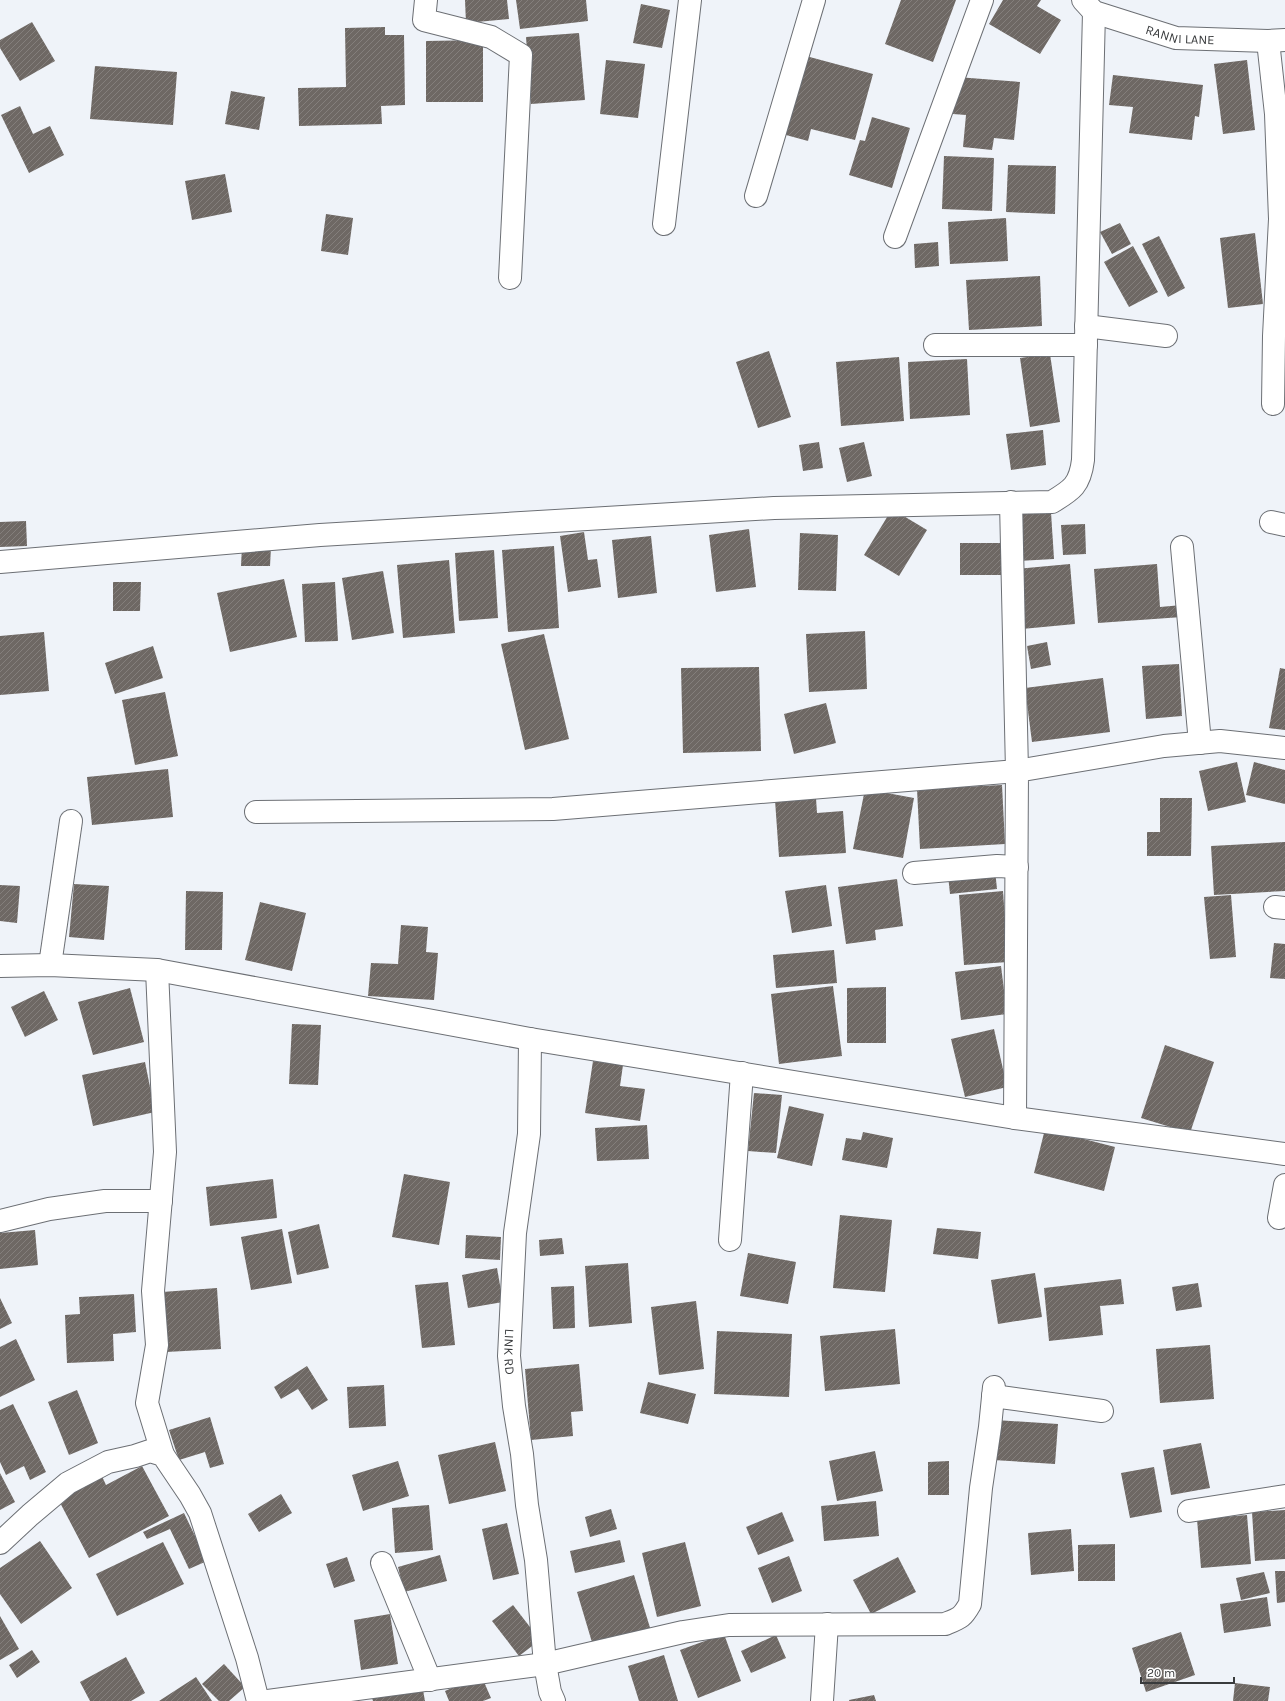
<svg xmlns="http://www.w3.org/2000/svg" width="1285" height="1701" font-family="Karla,sans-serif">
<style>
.building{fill:url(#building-hatch)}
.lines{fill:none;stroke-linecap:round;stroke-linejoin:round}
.minor-casing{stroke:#6c6f74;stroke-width:24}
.minor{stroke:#fff;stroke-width:22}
.labels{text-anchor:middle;stroke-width:4;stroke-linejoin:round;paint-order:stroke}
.street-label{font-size:13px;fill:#393b3d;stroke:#fff}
</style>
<defs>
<pattern id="building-hatch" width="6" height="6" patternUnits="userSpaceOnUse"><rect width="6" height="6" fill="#6e6864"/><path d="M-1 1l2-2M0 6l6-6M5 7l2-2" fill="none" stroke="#847f7c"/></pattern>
</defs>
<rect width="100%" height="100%" fill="#eff3f9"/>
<g class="building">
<polygon points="465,0 507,0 509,19 466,23"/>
<polygon points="516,0 586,0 588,21 520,29"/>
<polygon points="901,0 956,0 933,62 885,44"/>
<polygon points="1003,0 1041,0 1037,6 1061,20 1040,54 989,24"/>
<polygon points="641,4 670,10 662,48 633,43"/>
<polygon points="32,22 55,61 20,81 0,48 0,40"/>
<polygon points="385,27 385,35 404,35 405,105 381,106 382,124 299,126 298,88 346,87 345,28"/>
<polygon points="579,33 585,100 531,104 526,37"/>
<polygon points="483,40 483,102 426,102 426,41"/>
<polygon points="806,56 873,74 855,140 811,129 808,141 786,135"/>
<polygon points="606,60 645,64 638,118 600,114"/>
<polygon points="1247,60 1255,130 1223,134 1214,64"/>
<polygon points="95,66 177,72 173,125 90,119"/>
<polygon points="1113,75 1203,85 1199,117 1195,116 1192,140 1129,133 1133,107 1109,105"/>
<polygon points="957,77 1020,82 1014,140 994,138 992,150 963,147 966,115 953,114"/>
<polygon points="231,91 265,97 259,130 225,124"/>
<polygon points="20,106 33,134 50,126 64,155 29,173 1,115"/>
<polygon points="872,117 910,128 892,188 849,175 860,140 865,141"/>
<polygon points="944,156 994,158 992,211 942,209"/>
<polygon points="1008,165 1056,166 1055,214 1006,212"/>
<polygon points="225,174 232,212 192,220 185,181"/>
<polygon points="326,214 353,218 348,255 321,251"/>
<polygon points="1006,218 1008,261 950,264 948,222"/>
<polygon points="1120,223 1131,244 1112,254 1100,232"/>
<polygon points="1255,233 1263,304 1228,308 1220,238"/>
<polygon points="1159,236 1185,288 1168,297 1142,244"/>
<polygon points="938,242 939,266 915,268 914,244"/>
<polygon points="1133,246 1158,292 1129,307 1104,262"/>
<polygon points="1040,276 1042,326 969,330 966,280"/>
<polygon points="769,351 791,417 758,428 736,362"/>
<polygon points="1050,354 1060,422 1030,427 1020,358"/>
<polygon points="899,357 904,421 841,426 836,362"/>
<polygon points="967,359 970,415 910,419 908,362"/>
<polygon points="1043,430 1046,465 1011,470 1006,434"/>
<polygon points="819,442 823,468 803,471 799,445"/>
<polygon points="864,442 872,476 847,482 839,448"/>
<polygon points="892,509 927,530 899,576 864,555"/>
<polygon points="1051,512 1054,559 1018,561 1015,514"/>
<polygon points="26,521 27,546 0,547 0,522"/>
<polygon points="1085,524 1086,554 1063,555 1061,525"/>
<polygon points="749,529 756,587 716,592 709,535"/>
<polygon points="584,532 588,560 597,559 601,587 568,592 560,536"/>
<polygon points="800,533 838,535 836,591 798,590"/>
<polygon points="651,536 657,593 618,598 612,540"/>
<rect x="960" y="543" width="42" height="32"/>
<polygon points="242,546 271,547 270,566 241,566"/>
<polygon points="554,546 559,628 508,632 502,550"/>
<polygon points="494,550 498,618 459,621 455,553"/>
<polygon points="449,560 455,633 403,638 397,565"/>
<polygon points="1070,564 1075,624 1022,629 1016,569"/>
<polygon points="1157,564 1160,607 1182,605 1182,617 1098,623 1094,569"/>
<polygon points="383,571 394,633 352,640 342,578"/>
<polygon points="284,579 297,637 230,652 217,593"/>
<polygon points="113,582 141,582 140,611 113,611"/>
<polygon points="335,582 338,641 305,642 302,584"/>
<polygon points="865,631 867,689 809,692 806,634"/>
<polygon points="44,632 49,691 0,695 0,636"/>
<polygon points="544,634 569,739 525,750 501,644"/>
<polygon points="1047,642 1051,665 1031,669 1027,646"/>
<polygon points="153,646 163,678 115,694 105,663"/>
<polygon points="1179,664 1182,716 1146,719 1142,666"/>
<polygon points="759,667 761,751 683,753 681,668"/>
<polygon points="1280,668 1285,669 1285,730 1269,728"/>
<polygon points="1103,678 1110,732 1032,742 1025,688"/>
<polygon points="165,692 178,756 135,765 122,700"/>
<polygon points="826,703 836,743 794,754 784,714"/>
<polygon points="1237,762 1246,802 1208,811 1199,771"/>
<polygon points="1254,762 1285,770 1285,804 1246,795"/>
<polygon points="168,769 173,817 92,825 87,777"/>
<polygon points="1002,785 1005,844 920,849 917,789"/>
<polygon points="865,789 914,798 903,858 853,849"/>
<polygon points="816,798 817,813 843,811 846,853 779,857 775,800"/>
<polygon points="1160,798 1192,798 1191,856 1147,856 1147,832 1160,832"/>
<polygon points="1285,842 1285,891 1214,895 1211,846"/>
<polygon points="995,870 997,889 950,894 948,875"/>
<polygon points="897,879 903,926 875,930 876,940 846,944 838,887"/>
<polygon points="74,884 109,886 104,940 69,937"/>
<polygon points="0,885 20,886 17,923 0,921"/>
<polygon points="826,885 832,926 792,933 785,891"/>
<polygon points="186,891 223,892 222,950 185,950"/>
<polygon points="1003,891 1008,962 964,965 959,895"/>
<polygon points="1231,895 1236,957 1210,959 1204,897"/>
<polygon points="260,902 306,913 292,971 245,960"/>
<polygon points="401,925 428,927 426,952 438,953 434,1000 368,996 371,963 398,964"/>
<polygon points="1274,943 1285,944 1285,979 1270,978"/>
<polygon points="834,950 837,983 776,988 773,955"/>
<polygon points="1001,966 1007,1014 961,1020 955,972"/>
<polygon points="833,986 842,1056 779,1064 771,994"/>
<polygon points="886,987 886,1043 847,1043 847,988"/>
<polygon points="130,988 144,1042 93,1055 78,1002"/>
<polygon points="44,991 58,1020 25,1037 11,1007"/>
<polygon points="292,1024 321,1025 318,1085 289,1084"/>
<polygon points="994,1029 1007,1087 965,1097 951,1039"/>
<polygon points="1165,1045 1214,1062 1190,1133 1141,1118"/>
<polygon points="593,1061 623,1065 620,1086 645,1089 640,1121 585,1113"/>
<polygon points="145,1062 155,1112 93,1126 82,1075"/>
<polygon points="754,1093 782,1095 776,1153 748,1151"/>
<polygon points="789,1106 824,1114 812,1166 777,1158"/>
<polygon points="647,1125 649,1159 597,1161 595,1128"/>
<polygon points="1045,1129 1115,1147 1104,1191 1034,1173"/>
<polygon points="863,1132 893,1138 887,1168 842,1160 846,1138 861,1140"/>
<polygon points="404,1174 450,1182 439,1245 392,1237"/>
<polygon points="273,1179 277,1218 210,1226 206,1187"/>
<polygon points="840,1215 892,1220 885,1292 833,1288"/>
<polygon points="319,1224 329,1268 297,1275 288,1232"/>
<polygon points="937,1228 981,1232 978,1259 933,1254"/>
<polygon points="282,1229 292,1283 251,1290 241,1237"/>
<polygon points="35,1230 38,1265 0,1269 0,1233"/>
<polygon points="466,1235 501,1237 500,1260 465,1258"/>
<polygon points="562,1238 564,1254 540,1256 539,1240"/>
<polygon points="748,1253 796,1262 788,1304 740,1296"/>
<polygon points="628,1263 632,1323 589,1327 585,1266"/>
<polygon points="497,1268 503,1302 468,1308 462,1275"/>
<polygon points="1035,1273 1042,1317 998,1324 991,1280"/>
<polygon points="1121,1279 1124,1304 1100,1306 1103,1335 1049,1341 1044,1288"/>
<polygon points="448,1282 455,1345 422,1348 415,1285"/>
<polygon points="1198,1283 1202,1307 1176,1311 1172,1287"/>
<polygon points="574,1286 575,1328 553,1329 551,1287"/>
<polygon points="217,1288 221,1349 166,1352 162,1292"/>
<polygon points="134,1294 136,1332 113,1334 114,1361 67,1363 65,1315 80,1314 79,1297"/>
<polygon points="0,1298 12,1323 0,1329"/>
<polygon points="696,1301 704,1369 659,1375 651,1307"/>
<polygon points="895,1329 900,1384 825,1391 820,1336"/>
<polygon points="717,1331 792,1334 789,1397 714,1394"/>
<polygon points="16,1339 35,1380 0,1397 0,1347"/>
<polygon points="1210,1345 1214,1399 1160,1403 1156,1349"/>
<polygon points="579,1364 583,1411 571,1412 573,1436 531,1440 525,1369"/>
<polygon points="307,1366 328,1400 312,1410 298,1389 281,1399 274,1387"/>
<polygon points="648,1382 696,1394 688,1424 640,1413"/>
<polygon points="384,1385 386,1426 349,1428 347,1387"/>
<polygon points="77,1390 98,1443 69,1455 48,1402"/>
<polygon points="13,1404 46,1472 30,1480 24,1466 6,1475 0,1462 0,1410"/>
<polygon points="210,1417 224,1464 210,1468 205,1452 179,1460 169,1430"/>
<polygon points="996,1420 1058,1424 1055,1464 993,1460"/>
<polygon points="495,1442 506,1491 449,1504 438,1455"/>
<polygon points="1201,1443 1210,1488 1171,1495 1163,1450"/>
<polygon points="875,1451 883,1491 837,1501 829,1461"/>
<polygon points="398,1461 409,1496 363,1511 352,1475"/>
<polygon points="949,1461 949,1495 928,1495 928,1462"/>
<polygon points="142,1466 169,1516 89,1558 56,1495 100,1472 106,1485"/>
<polygon points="1154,1467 1162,1512 1130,1518 1121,1473"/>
<polygon points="0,1473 15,1502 0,1510"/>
<polygon points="281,1494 292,1513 259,1532 248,1514"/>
<polygon points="876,1501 879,1536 824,1541 821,1506"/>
<polygon points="429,1505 433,1550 395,1553 392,1508"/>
<polygon points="611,1509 617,1529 590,1537 585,1517"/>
<polygon points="1285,1510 1285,1559 1255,1561 1252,1512"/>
<polygon points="782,1512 794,1541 758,1555 746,1527"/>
<polygon points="184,1513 207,1561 189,1569 170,1529 147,1539 143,1532"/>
<polygon points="1247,1515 1251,1564 1201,1568 1197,1519"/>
<polygon points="507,1523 519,1574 493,1580 482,1529"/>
<polygon points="1071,1529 1074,1571 1031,1575 1028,1533"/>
<polygon points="620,1540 625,1562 575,1573 570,1551"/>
<polygon points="40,1541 72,1588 21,1624 0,1594 0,1568"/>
<polygon points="163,1542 184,1584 117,1616 96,1574"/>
<polygon points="685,1542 701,1606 657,1617 642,1553"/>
<polygon points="1115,1544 1115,1581 1078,1581 1078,1545"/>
<polygon points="440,1555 447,1581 404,1592 398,1567"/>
<polygon points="789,1556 802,1591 772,1603 758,1568"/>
<polygon points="347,1557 355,1581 334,1588 326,1564"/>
<polygon points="898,1557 916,1592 871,1614 853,1580"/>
<polygon points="1275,1571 1285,1571 1285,1602 1277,1603"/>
<polygon points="1264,1572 1270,1593 1241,1600 1236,1578"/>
<polygon points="634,1575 651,1631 594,1649 577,1592"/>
<polygon points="1267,1597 1271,1626 1224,1633 1220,1604"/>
<polygon points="513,1605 540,1640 519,1656 492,1621"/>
<polygon points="390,1614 398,1664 361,1670 354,1620"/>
<polygon points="0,1616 19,1649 0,1660"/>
<polygon points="1181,1632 1195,1675 1146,1692 1132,1648"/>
<polygon points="724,1634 741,1681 698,1698 680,1650"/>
<polygon points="776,1635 786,1658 751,1673 741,1651"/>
<polygon points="32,1650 40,1662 17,1678 9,1665"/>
<polygon points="664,1655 678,1701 639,1701 628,1666"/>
<polygon points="126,1657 145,1693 131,1701 90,1701 80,1682"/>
<polygon points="224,1664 245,1687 229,1701 219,1701 202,1684"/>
<polygon points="481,1675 491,1698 483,1701 449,1701 445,1691"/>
<polygon points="196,1677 212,1701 159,1701"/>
<polygon points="1235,1683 1270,1687 1268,1701 1233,1701"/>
<polygon points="423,1690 425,1701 373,1701 372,1698"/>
<polygon points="874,1695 876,1701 849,1701 849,1700"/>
</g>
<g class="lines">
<defs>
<g id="minor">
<polyline points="426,0 424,20 491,37 521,55 510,278"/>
<path id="s1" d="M1083 0 1094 12 1176 38 1268 41 1285 40"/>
<polyline points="1268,41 1276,114 1280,219 1274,336 1273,404"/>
<polyline points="756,196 814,0"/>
<polyline points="664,224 690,0"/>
<polyline points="895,237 982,0"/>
<polyline points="1086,326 1166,336"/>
<polyline points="935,345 1086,345"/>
<polyline points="1271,522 1285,525"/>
<polyline points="1182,547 1200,743"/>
<path d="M0 562 320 535 774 508 1052 502C1072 490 1080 485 1083 460L1094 12"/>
<polyline points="256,812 553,809 1017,771 1011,502"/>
<polyline points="914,873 997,866 1017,867"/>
<polyline points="1275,907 1285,908"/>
<polyline points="50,965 71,821"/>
<polyline points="0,966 50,965 157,970 530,1039 1015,1118 1017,771 1164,746 1220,741 1285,748"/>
<polyline points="157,970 165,1152 153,1291 157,1345 147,1403 163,1455"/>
<path id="s2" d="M530 1039 529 1134 515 1233 509 1356 514 1406 522 1454 527 1505 536 1560 545 1664 550 1692 554 1701"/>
<polyline points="1015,1118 1285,1154"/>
<polyline points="1279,1218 1285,1185"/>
<polyline points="0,1221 49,1209 105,1201 161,1201"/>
<polyline points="730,1240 742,1073"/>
<polyline points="993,1396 1102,1411"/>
<polyline points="1189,1511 1285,1496"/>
<polyline points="0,1543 30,1515 68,1483 108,1462 135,1456 150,1451 163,1455 190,1495 200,1513 247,1658 258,1701"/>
<polyline points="382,1563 430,1680"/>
<path d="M268 1701 545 1664 683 1632 729 1625 945 1624C960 1618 962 1618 970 1604L981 1488 990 1427 994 1387"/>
<polyline points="822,1701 827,1624"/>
</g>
</defs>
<use href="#minor" class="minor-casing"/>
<use href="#minor" class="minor"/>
</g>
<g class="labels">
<g class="street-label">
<text dy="5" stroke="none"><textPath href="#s1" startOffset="106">RANNI LANE</textPath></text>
<text dy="5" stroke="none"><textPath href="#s2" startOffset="314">LINK RD</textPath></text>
</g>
</g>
<path d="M1141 1677v6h93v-6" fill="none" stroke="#393b3d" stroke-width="2"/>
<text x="1147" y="1677" font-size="12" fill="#393b3d" stroke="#ffffff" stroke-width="3" paint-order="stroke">20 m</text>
</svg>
